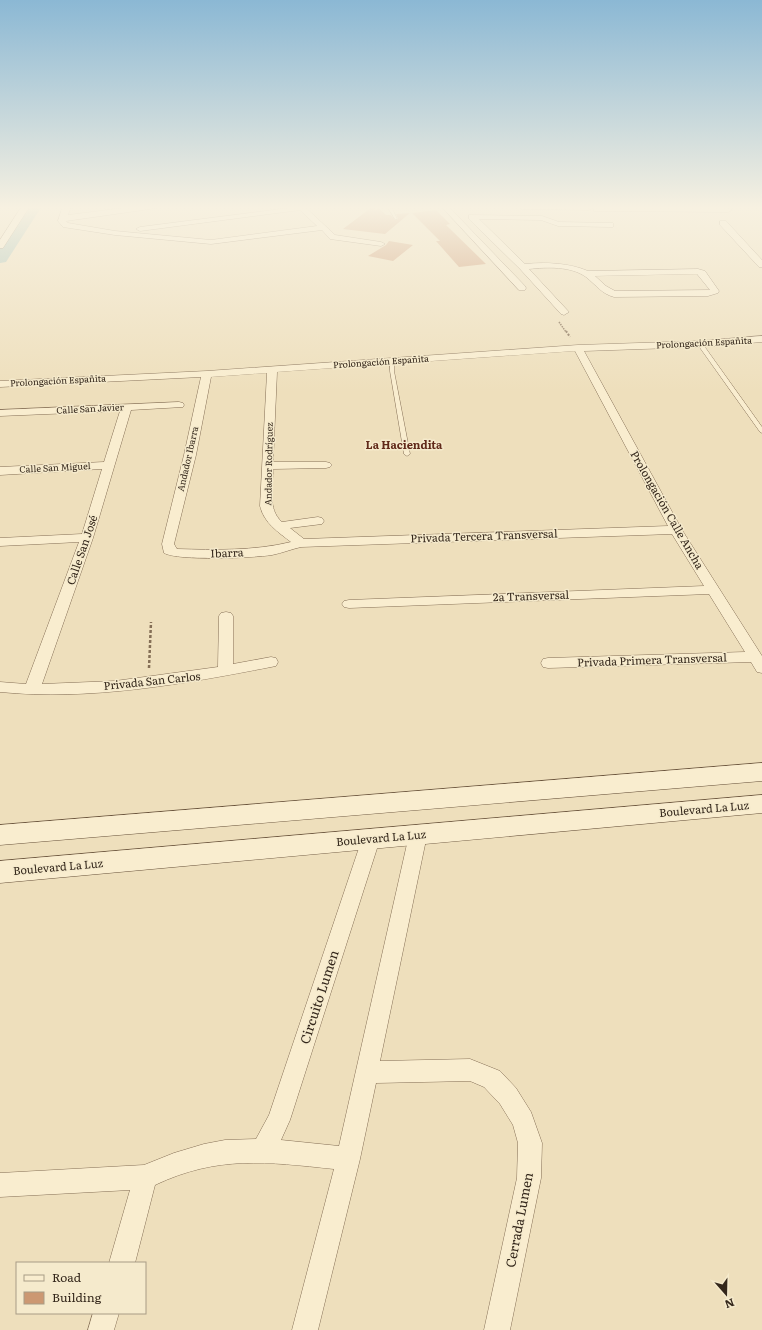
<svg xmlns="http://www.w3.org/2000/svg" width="762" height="1330" font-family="Literata,serif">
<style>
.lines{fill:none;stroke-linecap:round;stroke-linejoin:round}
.river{fill:#a0bfb6;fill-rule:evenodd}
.building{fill:#cc9872}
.lane-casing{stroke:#856f56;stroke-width:1}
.street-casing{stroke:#856f56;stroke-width:1}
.secondary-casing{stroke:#665039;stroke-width:1}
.path-far2{stroke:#856f56;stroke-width:1.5;stroke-dasharray:1.5 1;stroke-linecap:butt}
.path-far1{stroke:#856f56;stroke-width:2;stroke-dasharray:2 1.5;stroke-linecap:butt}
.path{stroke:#856f56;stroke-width:2.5;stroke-dasharray:3 2;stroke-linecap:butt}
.lane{fill:#f9edcf;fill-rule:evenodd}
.street{fill:#f9edcf;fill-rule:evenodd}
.secondary{fill:#f9edcf;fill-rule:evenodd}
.labels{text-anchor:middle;stroke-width:3;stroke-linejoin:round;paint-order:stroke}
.far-street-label{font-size:9px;fill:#34271b;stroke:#f5eacc}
.far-quarter-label{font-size:11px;font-weight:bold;fill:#612a1a;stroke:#f5eacc}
.street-label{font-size:11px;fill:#34271b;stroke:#f5eacc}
.near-street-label{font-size:13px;fill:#34271b;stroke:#f5eacc}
</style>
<rect width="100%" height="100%" fill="#eedfbc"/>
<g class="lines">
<polygon class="river" points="27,206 42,206 6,262 0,263 0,246"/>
</g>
<g class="building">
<polygon points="372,207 375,210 380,209 386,215 391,215 395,220 398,219 396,214 410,213 385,234 343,229"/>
<polygon points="436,210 450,224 446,225 486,264 459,267 436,241 440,241 412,213"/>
<polygon points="389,241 413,245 393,261 368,256 386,245"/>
</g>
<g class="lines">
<defs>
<g id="lane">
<polygon points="387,206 391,206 397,219 395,219"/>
<polygon points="698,343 702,343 762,427 762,433 760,432 698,345"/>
<polygon points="390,360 394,361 394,371 410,454 407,456 404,454 390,371"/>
</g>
<g id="street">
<polygon points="22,206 30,206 3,248 0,248 0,240"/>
<polygon points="63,206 71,206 68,215 139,206 160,206 157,208 66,221 68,223 115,231 211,240 317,226 300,210 140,231 136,229 140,227 304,206 335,235 381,242 385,244 381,246 330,239 322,230 211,244 115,235 63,227 58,221"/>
<polygon points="441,206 448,206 525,286 526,288 525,290 519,290"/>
<polygon points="521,206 590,206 593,208 589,210 524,209 521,209"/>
<polygon points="594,207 728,208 732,210 728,212 597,211 594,211"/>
<path d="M469 215 542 216 559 222 613 223V227H610L558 226 541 220 479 219 525 264C546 262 569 263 588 271L698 269 705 271 719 291 718 293 708 296 614 297C602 294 596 285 586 277 571 266 547 267 529 269L569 312 564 315 561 314 520 269 469 219ZM697 274 710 290 615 291 606 286 595 276Z"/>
<polygon points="720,221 726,221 762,260 762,267 759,267 720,225"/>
<path d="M762 336V342L700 347 584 351 682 530 762 656V673L757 672 751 662 548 668 543 667 541 663 543 659 548 658 745 652 709 594 349 608 344 607 342 604 344 601 349 600 704 586 672 534 301 547C292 549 282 553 272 555 253 558 178 561 164 553L162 544 184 455 201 377 0 387V381L207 371 578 345 700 341ZM575 351 668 526 304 539 290 528 322 524 324 521 322 518 318 517 282 522C267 509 273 487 273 469L326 468 330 467 332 465 330 463 326 462H273L277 372ZM267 373 260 506C264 523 278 532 291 542 254 551 215 550 177 549L174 544 196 455 211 377Z"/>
<path d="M179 402 183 403 184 405 183 407 131 410 93 538 42 684 115 681 218 667 219 616 221 613 226 612 231 613 233 616V664L271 657 276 658 278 662 276 666 271 667C183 684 90 701 0 692V682L26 684 79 542 0 546V538L82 534 102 469 0 475V467L104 462 120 411 0 416V410Z"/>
<path d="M418 828 424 830 427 835 380 1061 470 1059 500 1071 516 1088 531 1112 542 1143 541 1178 510 1330H484L517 1178 518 1143 513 1125 500 1104 484 1087 470 1081 376 1083 360 1159 318 1330H292L334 1169C267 1162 218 1155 155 1185L135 1263H109L130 1190 0 1197V1173L144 1165 174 1153 204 1144 225 1140 256 1139 269 1115 362 839 365 834 371 832 377 834 380 839 290 1120 281 1140 339 1146 409 835 412 830Z"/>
<polygon points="93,1313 119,1313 114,1330 88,1330"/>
</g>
<g id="secondary">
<polygon points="762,763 762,781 0,845 0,825"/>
<polygon points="762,795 762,813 0,883 0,861"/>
</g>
</defs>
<use href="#lane" class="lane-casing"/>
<use href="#street" class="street-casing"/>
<use href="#secondary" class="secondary-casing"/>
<polyline class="path-far2" points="559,322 566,332"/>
<polyline class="path-far1" points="566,331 570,337"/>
<polyline class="path" points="149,668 151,622"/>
<use href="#lane" class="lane"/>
<use href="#street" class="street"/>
<use href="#secondary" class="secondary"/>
</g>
<linearGradient id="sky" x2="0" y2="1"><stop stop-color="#8bb8d4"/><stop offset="0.53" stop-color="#f7f1e1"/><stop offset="1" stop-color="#f7f1e1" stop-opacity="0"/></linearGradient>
<rect width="762" height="392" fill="url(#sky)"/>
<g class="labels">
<g class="far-street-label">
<text transform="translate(704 343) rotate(-3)" y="3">Prolongación Españita</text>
<text transform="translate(381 362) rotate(-4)" y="3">Prolongación Españita</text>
<text transform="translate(58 381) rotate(-3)" y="3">Prolongación Españita</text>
<text transform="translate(90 409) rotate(-3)" y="3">Calle San Javier</text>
<text transform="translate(188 459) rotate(-77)" y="3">Andador Ibarra</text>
<text transform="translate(269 464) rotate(-89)" y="3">Andador Rodríguez</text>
<text transform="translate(55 468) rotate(-3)" y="3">Calle San Miguel</text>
</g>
<g class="far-quarter-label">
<text x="404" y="449">La Haciendita</text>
</g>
<g class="street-label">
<text transform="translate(667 510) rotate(60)" y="4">Prolongación Calle Ancha</text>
<text transform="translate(484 536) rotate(-2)" y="4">Privada Tercera Transversal</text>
<text transform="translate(82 550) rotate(-71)" y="4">Calle San José</text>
<text transform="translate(227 553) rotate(-2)" y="4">Ibarra</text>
<text transform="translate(531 596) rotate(-2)" y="4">2a Transversal</text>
<text transform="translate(652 660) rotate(-2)" y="4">Privada Primera Transversal</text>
<text transform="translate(152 681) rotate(-6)" y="4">Privada San Carlos</text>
<text transform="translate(704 809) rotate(-5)" y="4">Boulevard La Luz</text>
<text transform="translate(381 838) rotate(-5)" y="4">Boulevard La Luz</text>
<text transform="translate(58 867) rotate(-5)" y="4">Boulevard La Luz</text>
</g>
<g class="near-street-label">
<text transform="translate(319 997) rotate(-72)" y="5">Circuito Lumen</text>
<text transform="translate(519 1220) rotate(-79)" y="5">Cerrada Lumen</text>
</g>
</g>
<rect x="16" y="1262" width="130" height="52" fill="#f5eacc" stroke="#a89c85"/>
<rect x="24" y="1275" width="20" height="6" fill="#f9edcf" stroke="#a89c85"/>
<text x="52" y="1282" font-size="12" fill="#34271b">Road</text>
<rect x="24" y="1292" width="20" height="12" fill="#cc9872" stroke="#a89c85"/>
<text x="52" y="1302" font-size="12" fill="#34271b">Building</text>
<g transform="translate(726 1294) rotate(160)" stroke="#f5eacc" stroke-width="3" paint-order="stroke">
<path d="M0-3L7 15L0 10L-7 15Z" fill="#34271b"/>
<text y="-6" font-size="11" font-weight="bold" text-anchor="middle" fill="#34271b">N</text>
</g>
</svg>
